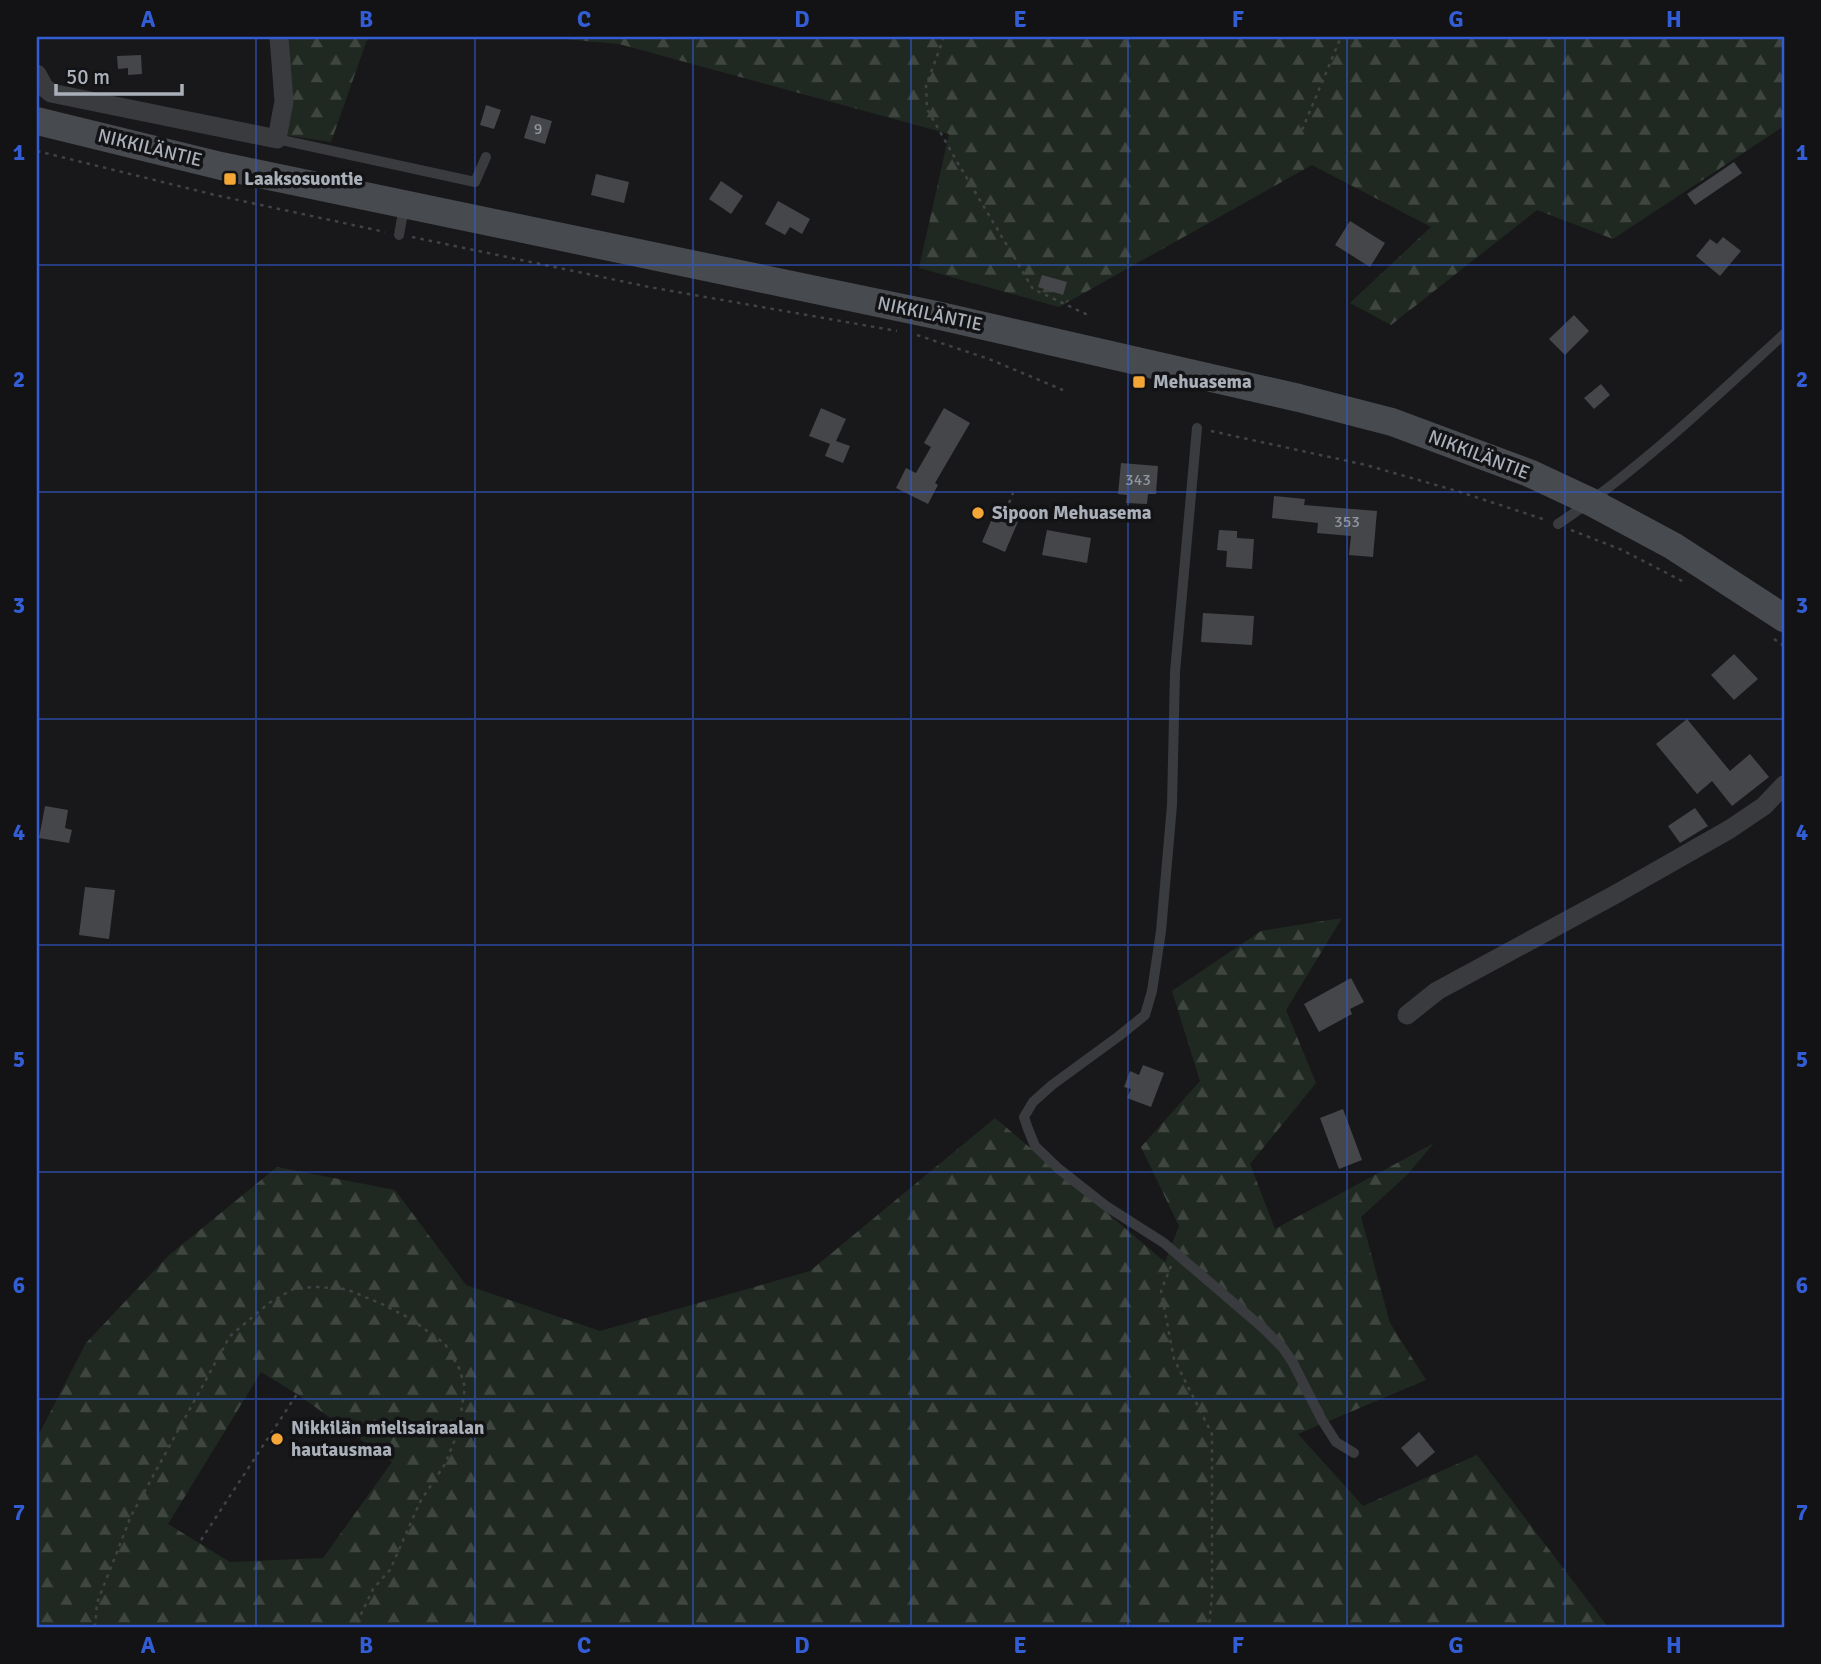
<svg xmlns="http://www.w3.org/2000/svg" width="1821" height="1664" viewBox="0 0 1821 1664" font-family="Signika,sans-serif">
  <defs>
    <pattern id="forest-firs" width="22" height="20" patternUnits="userSpaceOnUse" patternTransform="scale(1.75)"><rect width="22" height="20" fill="#202921"/><path d="M5 1l3.5 6h-7zM16 11l3.5 6h-7z" fill="#3e463f"/></pattern>
  </defs>
  <rect width="100%" height="100%" fill="#18181a"/>
  <g fill="url(#forest-firs)" fill-rule="evenodd">
    <polygon points="279,37 368,37 331,142 278,134"/>
    <polygon points="541,37 1784,37 1784,126 1613,239 1537,210 1391,325 1350,303 1431,227 1312,165 1059,307 919,268 949,134 619,44"/>
    <path d="M1342 918 1286 1010 1316 1083 1250 1164 1275 1229 1434 1143 1407 1175 1361 1217 1390 1323 1426 1380 1298 1434 1363 1506 1477 1455 1608 1627H37V1438L86 1343 168 1256 277 1167 395 1190 466 1285 600 1331 810 1271 995 1118 1165 1262 1179 1226 1141 1147 1200 1081 1172 991 1261 931ZM261 1372 297 1394 392 1462 323 1558 230 1562 168 1524Z"/>
  </g>
  <g fill="#44464a">
    <polygon points="141,55 142,74 128,75 128,68 118,69 117,56"/>
    <polygon points="486,105 501,110 494,129 480,125"/>
    <polygon points="531,115 552,121 545,144 524,138"/>
    <polygon points="1734,162 1742,173 1695,205 1687,194"/>
    <polygon points="596,174 629,182 624,203 591,195"/>
    <polygon points="721,181 743,196 731,214 709,199"/>
    <polygon points="778,201 810,219 802,234 790,227 785,235 765,224"/>
    <polygon points="1350,221 1385,243 1370,267 1335,245"/>
    <polygon points="1723,237 1741,251 1720,276 1696,256 1710,239 1717,244"/>
    <polygon points="1042,275 1067,282 1063,295 1038,287"/>
    <polygon points="1574,315 1589,331 1565,355 1549,339"/>
    <polygon points="1601,384 1610,395 1594,409 1584,398"/>
    <polygon points="821,408 846,419 836,441 850,446 843,463 825,456 830,444 809,436"/>
    <polygon points="944,408 970,423 935,483 938,485 928,504 896,488 906,468 916,473 931,447 924,443"/>
    <polygon points="1121,463 1158,466 1156,494 1148,494 1147,504 1126,503 1127,495 1118,494"/>
    <polygon points="1274,496 1305,499 1304,505 1377,511 1373,557 1349,555 1351,536 1317,533 1318,523 1272,518"/>
    <polygon points="997,507 1020,517 1005,552 982,542"/>
    <polygon points="1047,530 1091,538 1087,563 1042,555"/>
    <polygon points="1219,530 1237,531 1237,538 1254,539 1252,569 1226,567 1227,551 1217,550"/>
    <polygon points="1203,613 1254,616 1252,645 1201,642"/>
    <polygon points="1734,654 1758,679 1734,700 1711,675"/>
    <polygon points="1687,719 1730,771 1750,754 1769,777 1732,806 1712,781 1697,794 1656,744"/>
    <polygon points="45,806 68,810 65,828 72,830 69,843 39,838"/>
    <polygon points="1695,808 1708,826 1680,843 1668,826"/>
    <polygon points="85,887 115,890 109,939 79,935"/>
    <polygon points="1351,978 1364,1002 1350,1009 1352,1014 1319,1032 1304,1004"/>
    <polygon points="1143,1065 1164,1073 1151,1107 1127,1098 1131,1089 1124,1087 1130,1071 1139,1075"/>
    <polygon points="1343,1109 1362,1160 1339,1169 1320,1118"/>
    <polygon points="1419,1432 1435,1452 1417,1467 1401,1448"/>
  </g>
  <g fill="none" stroke-linecap="round" stroke-linejoin="round">
    <g stroke="#3f4246" stroke-width="2.5" stroke-dasharray="3.5 5" stroke-linecap="butt">
      <polyline points="944,37 926,86 927,109 959,165 1033,289 1090,316"/>
      <polyline points="1302,130 1341,37"/>
      <polyline points="37,151 215,195 385,232"/>
      <polyline points="412,237 649,287 897,331"/>
      <polyline points="917,335 989,359 1063,390"/>
      <polyline points="1211,431 1366,465 1457,491 1546,520"/>
      <polyline points="1009,503 1013,493"/>
      <polyline points="1571,530 1622,550 1686,583"/>
      <polyline points="1774,639 1784,646"/>
      <polyline points="1171,1266 1161,1291 1174,1359 1212,1434 1212,1596 1209,1627"/>
      <polyline points="201,1540 297,1394"/>
      <polyline points="95,1627 97,1603 131,1516 230,1336 269,1303 295,1288 318,1287 346,1289 382,1304 411,1319 445,1344 459,1368 465,1387 458,1432 445,1464 420,1502 390,1570 373,1589 355,1627"/>
    </g>
    <g stroke="#393b3f" stroke-width="10">
      <polyline points="277,139 475,182 486,157"/>
      <polyline points="399,235 404,207"/>
      <polyline points="1197,428 1175,672 1172,805 1161,931 1152,991 1145,1015 1119,1036 1052,1085 1033,1102 1024,1117 1028,1129 1035,1146 1059,1169 1106,1206 1164,1243 1263,1328 1283,1348 1293,1363 1322,1420 1336,1442 1354,1453"/>
      <path d="M1558 524C1640 469 1711 401 1784 334"/>
    </g>
    <g stroke="#393b3f" stroke-width="19">
      <polyline points="37,74 44,87 51,93 277,139 284,101 279,37"/>
      <polyline points="1407,1015 1437,991 1616,894 1730,829 1764,806 1784,785"/>
    </g>
    <polyline stroke="#474a4f" stroke-width="28" points="37,121 221,166 936,315 1299,398 1392,422 1529,473 1591,502 1673,546 1784,618"/>
  </g>
  <path fill="none" stroke="#325dd4" stroke-width="2" stroke-opacity="0.55" d="M256 37V1627M475 37V1627M693 37V1627M911 37V1627M1128 37V1627M1347 37V1627M1565 37V1627M37 265H1784M37 492H1784M37 719H1784M37 945H1784M37 1172H1784M37 1399H1784"/>
  <g fill="#f4a637" stroke="#131315" stroke-width="2.5">
    <rect x="223" y="172" width="14" height="14" rx="3.5"/>
    <rect x="1132" y="375" width="14" height="14" rx="3.5"/>
    <circle cx="978" cy="513" r="7"/>
    <circle cx="277" cy="1439" r="7"/>
  </g>
  <g text-anchor="middle" dominant-baseline="central" stroke-width="7" stroke-linejoin="round" paint-order="stroke">
    <g font-size="16" fill="#90969e">
      <text x="538" y="129">9</text>
      <text x="1138" y="480">343</text>
      <text x="1347" y="522">353</text>
    </g>
    <g font-size="19" fill="#aab0ba" stroke="#131315">
      <text transform="translate(150 148) rotate(14)">NIKKILÄNTIE</text>
      <text transform="translate(930 314) rotate(12)">NIKKILÄNTIE</text>
      <text transform="translate(1479 455) rotate(21)">NIKKILÄNTIE</text>
    </g>
    <g font-size="19" font-weight="bold" fill="#aab0ba" stroke="#131315" text-anchor="start">
      <text x="244" y="179">Laaksosuontie</text>
      <text x="1153" y="382">Mehuasema</text>
      <text x="992" y="513">Sipoon Mehuasema</text>
      <text x="291" y="1428">Nikkilän mielisairaalan<tspan x="291" dy="22">hautausmaa</tspan></text>
    </g>
  </g>
  <rect width="1821" height="1664" fill="none" stroke="#131315" stroke-width="77"/>
  <path d="M56 84v10h126v-10" fill="none" stroke="#aab0ba" stroke-width="3.5"/>
  <text x="66" y="84" font-size="21" fill="#aab0ba" stroke="#131315" stroke-width="5" paint-order="stroke">50 m</text>
  <rect x="38" y="38" width="1745" height="1588" fill="none" stroke="#325dd4" stroke-width="2.5"/>
  <g font-size="23" text-anchor="middle" font-weight="bold" fill="#325dd4">
    <text x="148" y="27">A</text>
    <text x="366" y="27">B</text>
    <text x="584" y="27">C</text>
    <text x="802" y="27">D</text>
    <text x="1020" y="27">E</text>
    <text x="1238" y="27">F</text>
    <text x="1456" y="27">G</text>
    <text x="1674" y="27">H</text>
    <text x="19" y="160">1</text>
    <text x="1802" y="160">1</text>
    <text x="19" y="387">2</text>
    <text x="1802" y="387">2</text>
    <text x="19" y="613">3</text>
    <text x="1802" y="613">3</text>
    <text x="19" y="840">4</text>
    <text x="1802" y="840">4</text>
    <text x="19" y="1067">5</text>
    <text x="1802" y="1067">5</text>
    <text x="19" y="1293">6</text>
    <text x="1802" y="1293">6</text>
    <text x="19" y="1520">7</text>
    <text x="1802" y="1520">7</text>
    <text x="148" y="1653">A</text>
    <text x="366" y="1653">B</text>
    <text x="584" y="1653">C</text>
    <text x="802" y="1653">D</text>
    <text x="1020" y="1653">E</text>
    <text x="1238" y="1653">F</text>
    <text x="1456" y="1653">G</text>
    <text x="1674" y="1653">H</text>
  </g>
</svg>
